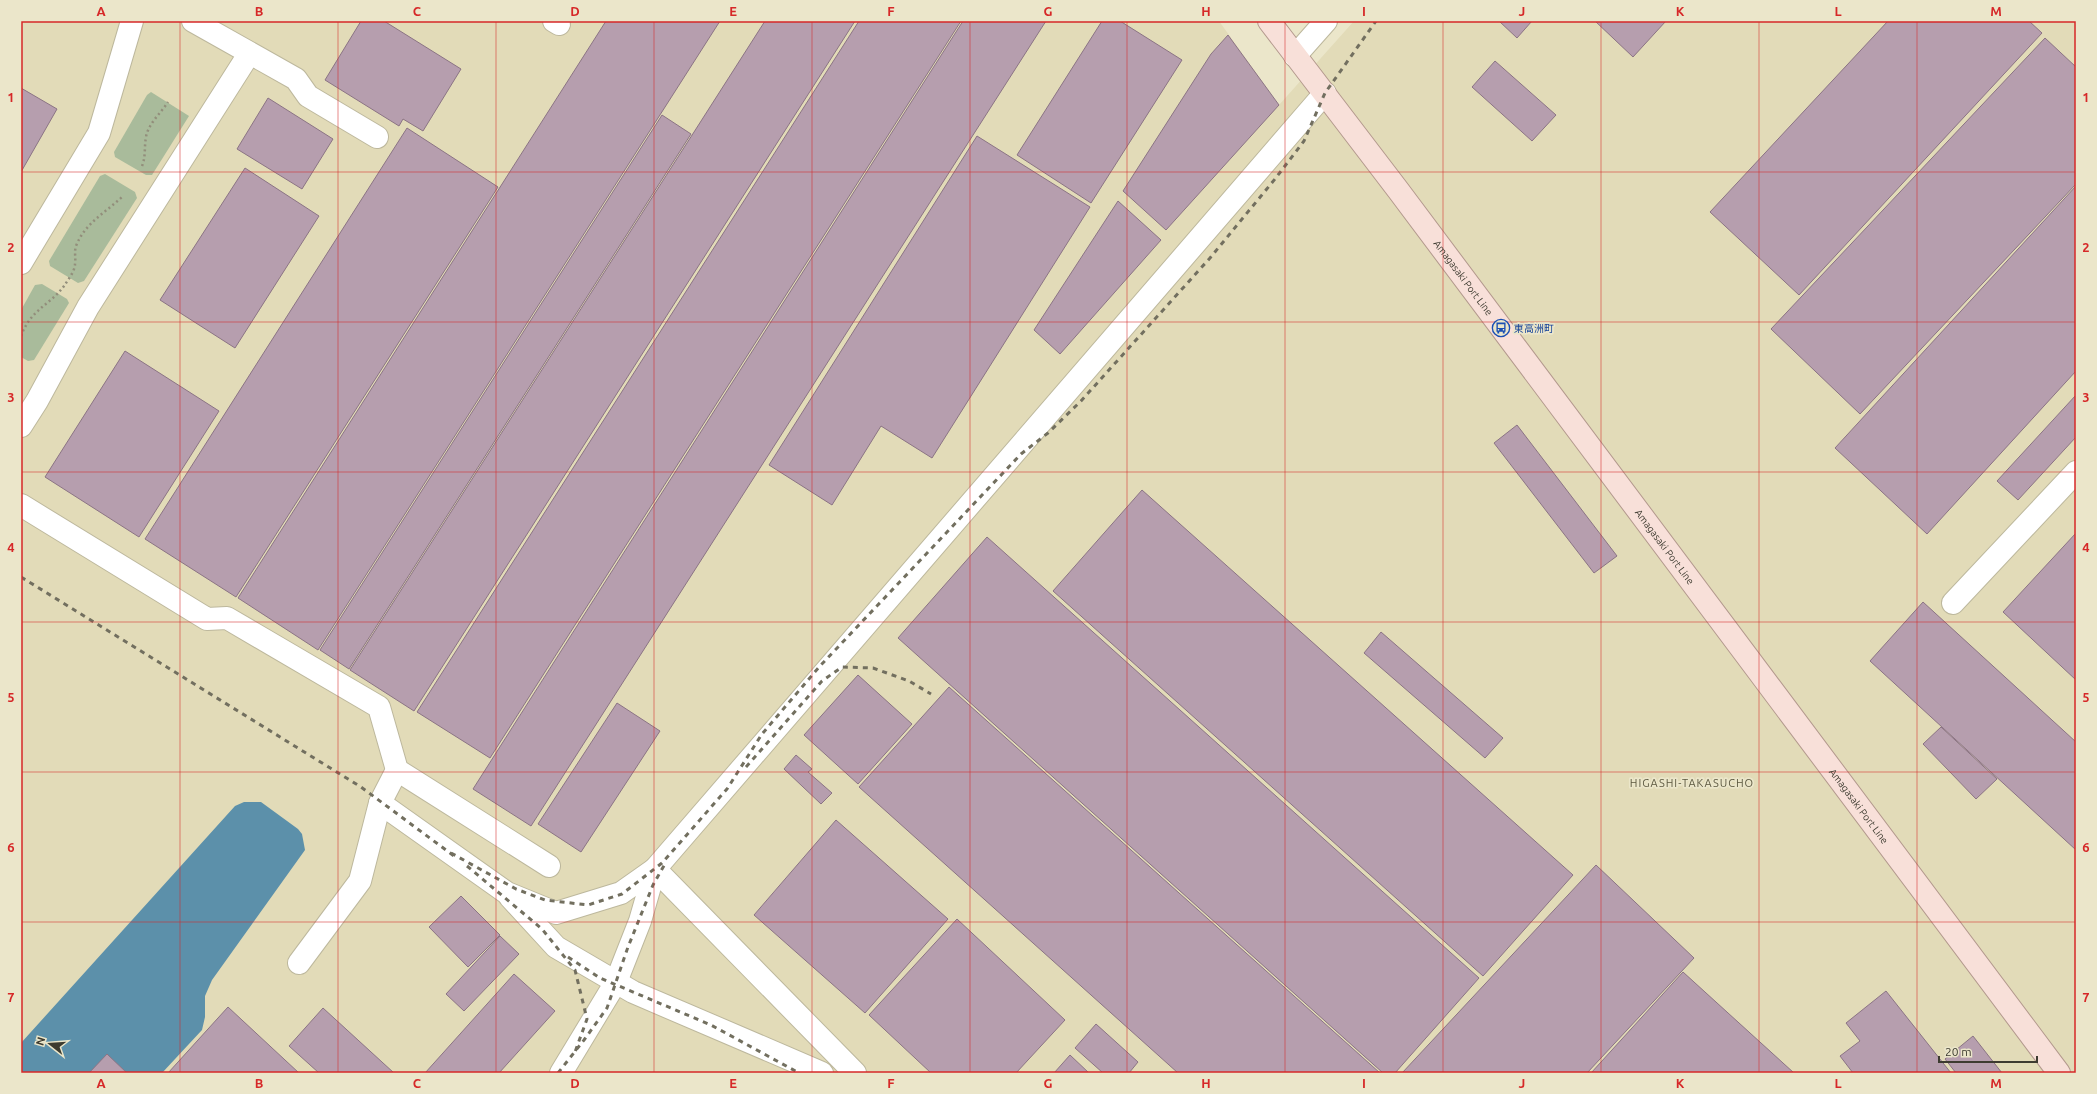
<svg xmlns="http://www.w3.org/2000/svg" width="2097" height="1094" viewBox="0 0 2097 1094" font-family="Ubuntu,'Noto Sans JP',sans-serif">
  <rect width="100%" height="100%" fill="#ebe6ca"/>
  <polygon fill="#e2dbb8" points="21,21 1219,21 1279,105 1354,21 2076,21 2076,1073 21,1073"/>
  <g fill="#a9bb9b">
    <polygon points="151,92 189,116 152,175 146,175 115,157 114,152 147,95"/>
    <polygon points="105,174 135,192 137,198 84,281 78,283 50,266 49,261 100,176"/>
    <polygon points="42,284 67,299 69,303 34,360 28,361 21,357 21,310 35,285"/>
  </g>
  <polygon fill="#5c90aa" points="244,802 261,802 298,829 302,834 305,850 212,980 205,996 205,1017 202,1030 162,1073 21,1073 21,1043 235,806"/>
  <g fill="#b69eae" stroke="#8b7484">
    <polygon points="361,21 384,21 461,69 423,131 403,119 399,126 325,80"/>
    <polygon points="606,21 720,21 318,650 238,598"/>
    <polygon points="765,21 855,21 414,711 350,670"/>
    <polygon points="859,21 961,21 490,758 417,712"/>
    <polygon points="963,21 1046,21 531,826 473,789"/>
    <polygon points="1102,21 1120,21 1182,60 1091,203 1017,155"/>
    <polygon points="1499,21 1532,21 1517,38"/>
    <polygon points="1595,21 1666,21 1633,57"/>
    <polygon points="1888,21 2029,21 2042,33 1799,295 1710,212"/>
    <polygon points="1228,35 1279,105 1166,230 1123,191 1211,54"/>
    <polygon points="2045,38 2076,67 2076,184 1860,414 1771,329"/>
    <polygon points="1495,61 1556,115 1532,141 1472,87"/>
    <polygon points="21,88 57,109 21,172"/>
    <polygon points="268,98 333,139 302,189 237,149"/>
    <polygon points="662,115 691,134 349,669 320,650"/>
    <polygon points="407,128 498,187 236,597 145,539"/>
    <polygon points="977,136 1090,207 932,458 881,426 832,505 769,465"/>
    <polygon points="245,168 319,216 235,348 160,300"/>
    <polygon points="2076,186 2076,371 1927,534 1835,448"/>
    <polygon points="1118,201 1161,240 1060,354 1034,330"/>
    <polygon points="125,351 219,411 139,537 45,477"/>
    <polygon points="2076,395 2076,437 2018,500 1997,481"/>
    <polygon points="1517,425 1617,556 1594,573 1494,443"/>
    <polygon points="1142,490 1573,875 1483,976 1053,591"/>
    <polygon points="2076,533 2076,680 2003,612"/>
    <polygon points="987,537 1479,978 1395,1073 1383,1073 898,638"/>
    <polygon points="1923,602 2076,742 2076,850 1870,661"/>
    <polygon points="1381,632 1503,738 1485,758 1364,653"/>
    <polygon points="858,675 912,724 858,784 804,735"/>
    <polygon points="949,687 1380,1073 1178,1073 859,787"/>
    <polygon points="617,703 660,731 581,852 538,824"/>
    <polygon points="1941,727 1997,779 1976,799 1923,744"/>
    <polygon points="796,755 812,769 808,772 832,793 821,804 784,769"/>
    <polygon points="836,820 948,919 865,1013 754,915"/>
    <polygon points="1596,865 1694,958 1587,1073 1402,1073"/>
    <polygon points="461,896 500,935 468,967 429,927"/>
    <polygon points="957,919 1065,1020 1016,1073 931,1073 869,1015"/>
    <polygon points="500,936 519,954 464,1011 446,994"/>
    <polygon points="1683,972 1794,1073 1591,1073"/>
    <polygon points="514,974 555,1011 499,1073 425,1073"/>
    <polygon points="1886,991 1951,1073 1853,1073 1840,1056 1860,1041 1846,1023"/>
    <polygon points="228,1007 299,1073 168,1073"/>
    <polygon points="323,1008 394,1073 319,1073 289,1046"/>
    <polygon points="1096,1024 1138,1062 1129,1073 1103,1073 1075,1048"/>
    <polygon points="1973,1036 2002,1073 1956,1073 1945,1059"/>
    <polygon points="107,1054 127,1073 89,1073"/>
    <polygon points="1070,1055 1089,1073 1054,1073"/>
  </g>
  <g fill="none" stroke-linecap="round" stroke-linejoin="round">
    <defs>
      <g id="minor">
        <polyline points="193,21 296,79 308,96 377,137"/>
        <polyline points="554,21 559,24"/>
        <polyline points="1295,56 1326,21"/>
        <polyline points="21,263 99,133 132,21"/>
        <polyline points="21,426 37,401 88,307 249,54"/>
        <polyline points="21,505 207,619 227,618 379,707 397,770 549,866"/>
        <polyline points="1953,603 2076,472"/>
        <polyline points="380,803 507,893 556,913 621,893 655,869 1325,93"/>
        <polyline points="510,897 556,947 633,992 822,1073"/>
        <polyline points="299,963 360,881 380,803 397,770"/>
        <polyline points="561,1073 616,982 640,921 655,869 855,1073"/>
      </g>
      <g id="major">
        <path id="s1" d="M1269 21 1398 190 2059 1073"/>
      </g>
    </defs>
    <use href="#minor" stroke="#bdb89d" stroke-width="24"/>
    <use href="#major" stroke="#b3998d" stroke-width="24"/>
    <g stroke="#928e7b" stroke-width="2.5" stroke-dasharray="2 3" stroke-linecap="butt">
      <path d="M142 166C146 156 144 148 146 137 148 124 161 113 168 102"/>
      <path d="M21 336C31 309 49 306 64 286 68 280 75 271 75 264 76 258 74 252 76 246 85 223 105 213 122 197"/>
    </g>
    <use href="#minor" stroke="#fff" stroke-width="22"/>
    <use href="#major" stroke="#f8e0d9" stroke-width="22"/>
    <g stroke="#726f5f" stroke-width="3" stroke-dasharray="5 5" stroke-linecap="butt">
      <polyline points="21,577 361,787 454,856"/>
      <polyline points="746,767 822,681 842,667 873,668 909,681 931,694"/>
      <polyline points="451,853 516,889 545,900 588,905 622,894 662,863 727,789 762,734 820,666 1021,454 1048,433 1081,401 1210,258 1275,179 1304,141 1325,93 1376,21"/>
      <polyline points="467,866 542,929 575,970 587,1019 575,1052"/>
      <polyline points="568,957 600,978 711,1025 799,1073"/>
      <polyline points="558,1073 584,1040 607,1008 628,947 653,885 666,862"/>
    </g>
  </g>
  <path fill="none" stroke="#d62828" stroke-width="1" stroke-opacity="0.55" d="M180 21V1073M338 21V1073M496 21V1073M654 21V1073M812 21V1073M970 21V1073M1127 21V1073M1285 21V1073M1443 21V1073M1601 21V1073M1759 21V1073M1917 21V1073M21 172H2076M21 322H2076M21 472H2076M21 622H2076M21 772H2076M21 922H2076"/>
  <defs>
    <symbol id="bus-ring" viewBox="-11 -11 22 22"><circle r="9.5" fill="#ebe6ca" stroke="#1a4fb4" stroke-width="1.5"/><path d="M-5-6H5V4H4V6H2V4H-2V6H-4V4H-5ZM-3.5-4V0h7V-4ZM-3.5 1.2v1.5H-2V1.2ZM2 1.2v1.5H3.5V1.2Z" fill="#1a4fb4"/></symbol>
  </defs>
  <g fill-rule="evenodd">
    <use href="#bus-ring" x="1491" y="318" width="20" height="20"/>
  </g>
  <g text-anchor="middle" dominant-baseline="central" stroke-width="3.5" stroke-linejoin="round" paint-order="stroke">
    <g font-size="10" fill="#3d3b30" stroke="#ebe6ca">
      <text stroke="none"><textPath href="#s1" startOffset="322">Amagasaki Port Line</textPath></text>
      <text stroke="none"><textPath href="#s1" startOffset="658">Amagasaki Port Line</textPath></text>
      <text stroke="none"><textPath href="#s1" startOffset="982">Amagasaki Port Line</textPath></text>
    </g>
    <g font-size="10" fill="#164399" stroke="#ebe6ca" text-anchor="start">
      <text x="1514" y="328">東高洲町</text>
    </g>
    <g font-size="11" letter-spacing="1" fill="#5b573f" stroke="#ebe6ca">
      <text x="1692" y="783">HIGASHI-TAKASUCHO</text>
    </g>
  </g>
  <rect width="2097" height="1094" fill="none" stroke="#ebe6ca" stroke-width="44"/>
  <g transform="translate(50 1044) rotate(287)" stroke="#ebe6ca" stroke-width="3" paint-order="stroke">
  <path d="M0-3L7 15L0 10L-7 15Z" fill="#3d3b30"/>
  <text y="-6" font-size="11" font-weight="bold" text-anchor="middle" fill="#3d3b30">N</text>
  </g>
  <path d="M1939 1056v6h98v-6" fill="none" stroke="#3d3b30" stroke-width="2"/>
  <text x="1945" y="1056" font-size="12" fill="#3d3b30" stroke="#ebe6ca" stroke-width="3" paint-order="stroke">20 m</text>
  <rect x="22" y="22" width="2053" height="1050" fill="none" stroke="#d62828" stroke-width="1.5"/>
  <g font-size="13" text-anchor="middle" font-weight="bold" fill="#d62828">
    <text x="101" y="16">A</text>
    <text x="259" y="16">B</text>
    <text x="417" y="16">C</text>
    <text x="575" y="16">D</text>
    <text x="733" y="16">E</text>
    <text x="891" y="16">F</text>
    <text x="1048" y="16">G</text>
    <text x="1206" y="16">H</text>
    <text x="1364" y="16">I</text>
    <text x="1522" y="16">J</text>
    <text x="1680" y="16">K</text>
    <text x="1838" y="16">L</text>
    <text x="1996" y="16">M</text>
    <text x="11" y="102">1</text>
    <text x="2086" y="102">1</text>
    <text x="11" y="252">2</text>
    <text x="2086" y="252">2</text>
    <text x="11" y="402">3</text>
    <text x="2086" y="402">3</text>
    <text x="11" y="552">4</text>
    <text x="2086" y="552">4</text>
    <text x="11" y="702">5</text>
    <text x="2086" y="702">5</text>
    <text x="11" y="852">6</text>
    <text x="2086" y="852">6</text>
    <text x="11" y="1002">7</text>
    <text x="2086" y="1002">7</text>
    <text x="101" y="1088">A</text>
    <text x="259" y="1088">B</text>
    <text x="417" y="1088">C</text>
    <text x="575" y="1088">D</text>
    <text x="733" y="1088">E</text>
    <text x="891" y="1088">F</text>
    <text x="1048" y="1088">G</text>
    <text x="1206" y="1088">H</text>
    <text x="1364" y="1088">I</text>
    <text x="1522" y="1088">J</text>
    <text x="1680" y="1088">K</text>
    <text x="1838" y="1088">L</text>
    <text x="1996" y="1088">M</text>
  </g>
</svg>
